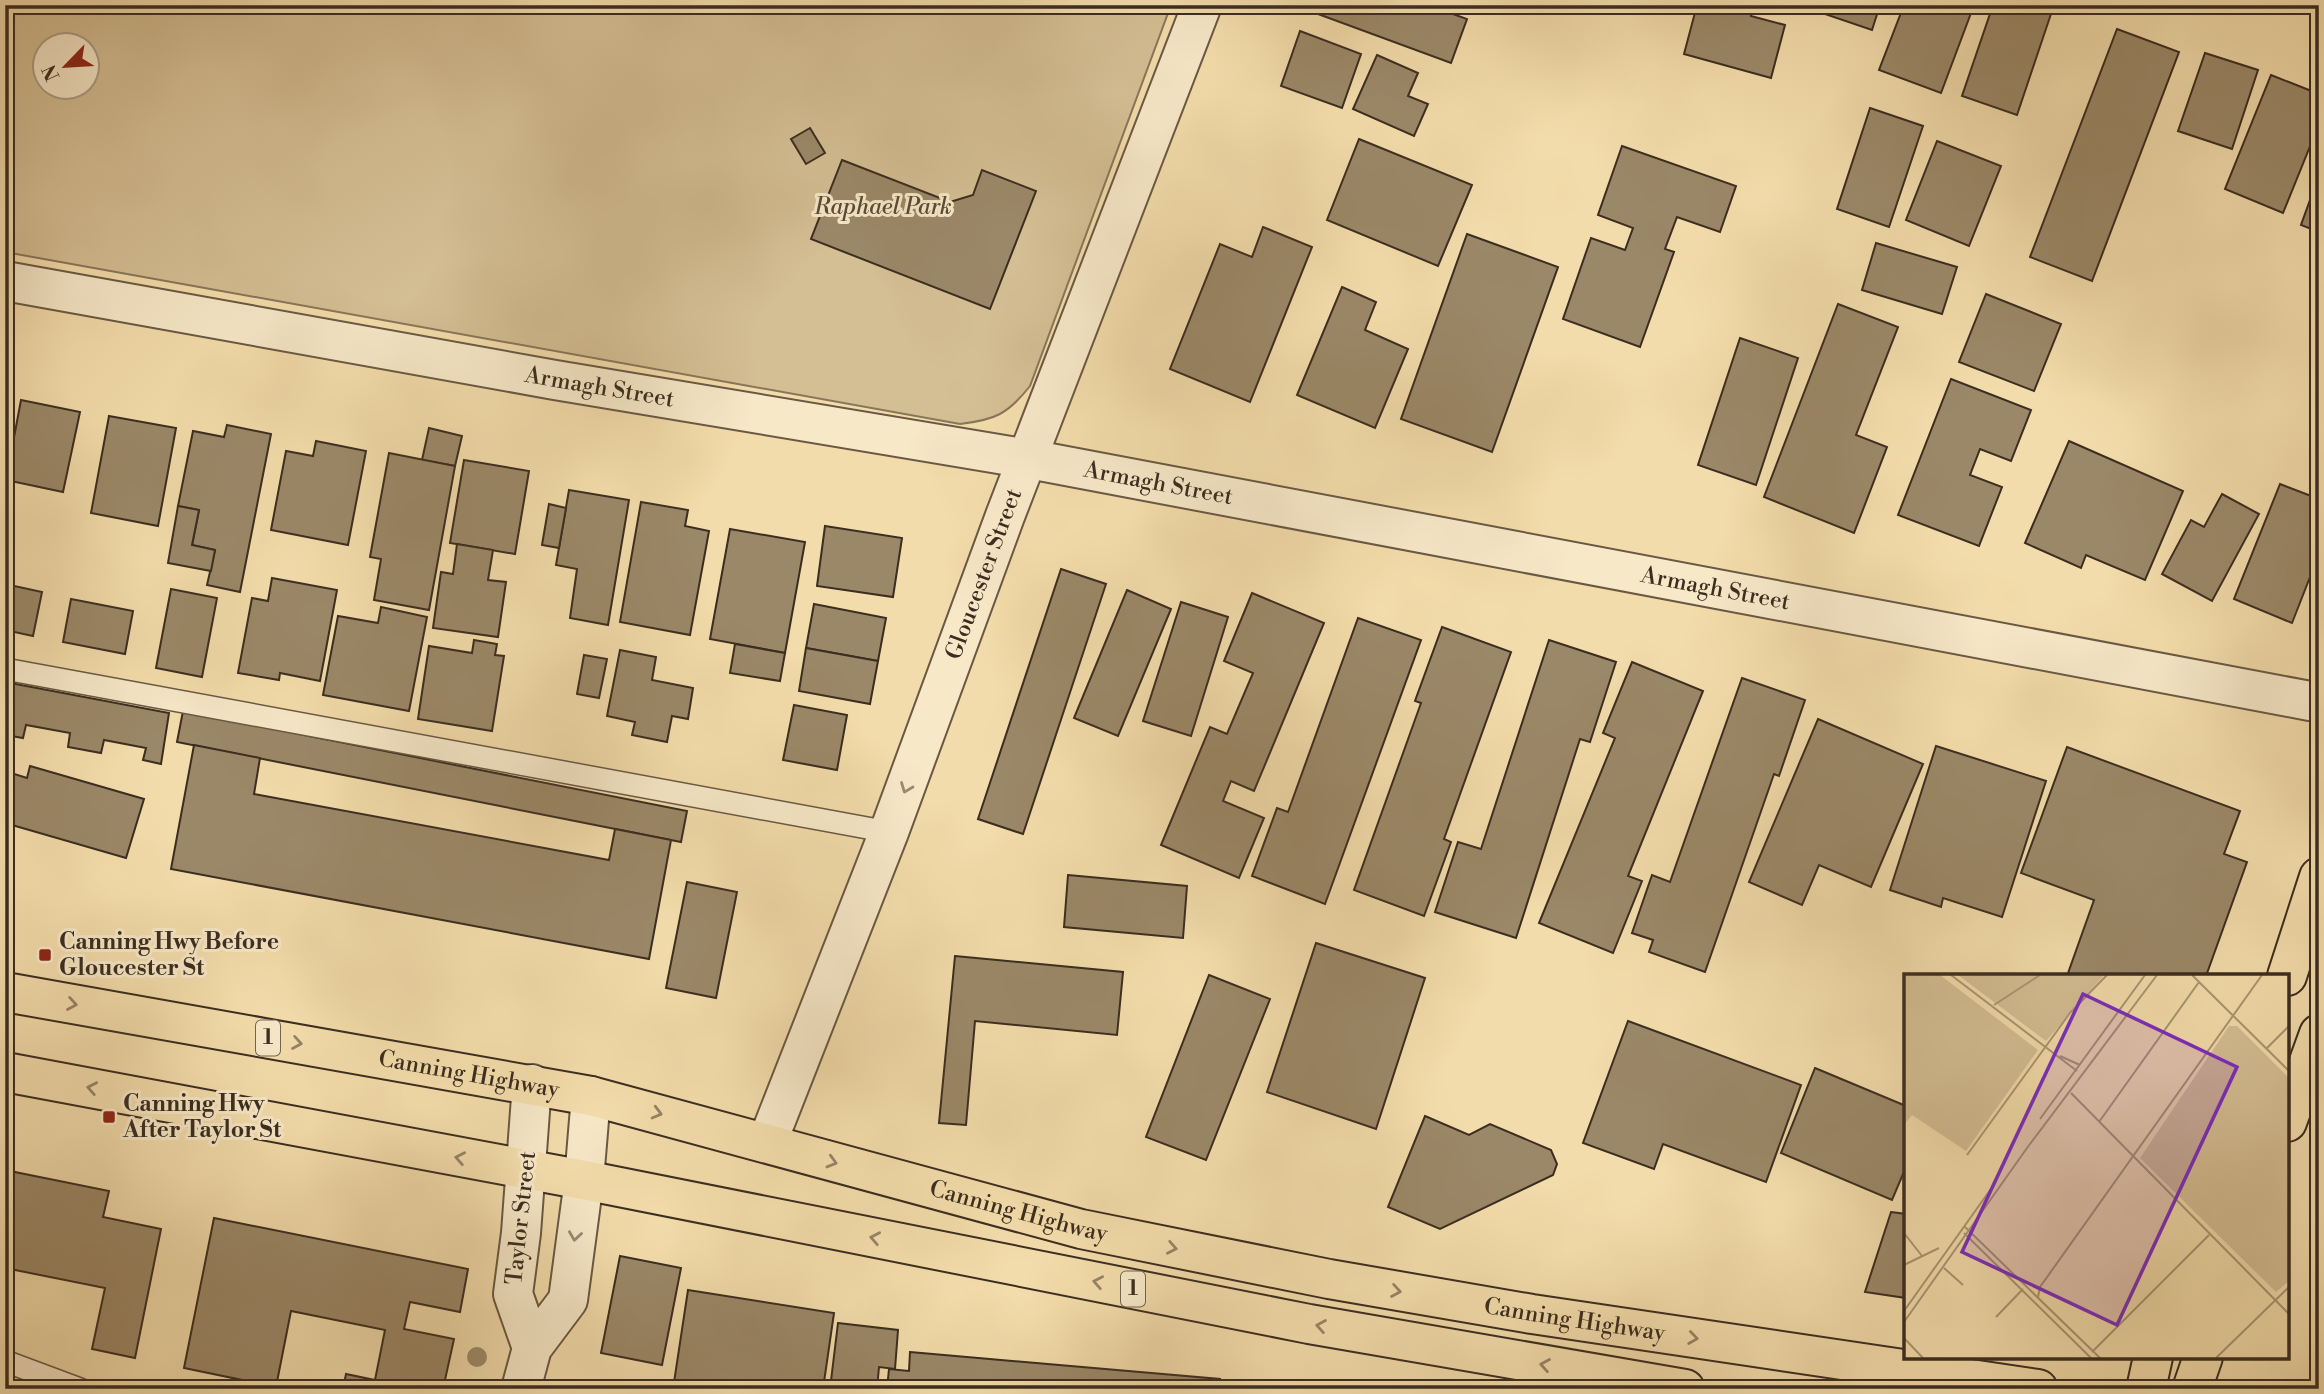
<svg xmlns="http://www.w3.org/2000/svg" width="2324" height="1394" viewBox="0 0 2324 1394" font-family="'Libre Bodoni',serif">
  <rect width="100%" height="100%" fill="#f3dcab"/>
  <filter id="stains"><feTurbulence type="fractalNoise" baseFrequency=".00286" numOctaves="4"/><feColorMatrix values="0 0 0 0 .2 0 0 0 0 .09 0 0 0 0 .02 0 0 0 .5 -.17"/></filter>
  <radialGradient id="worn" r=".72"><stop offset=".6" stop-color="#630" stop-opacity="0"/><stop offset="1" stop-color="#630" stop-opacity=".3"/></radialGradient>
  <path fill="#d4be93" stroke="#88765a" stroke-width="2" fill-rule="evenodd" d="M5 5H1171L1030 386C1008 414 995 420 960 424L5 252ZM46 46H88V88H46Z"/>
  <g fill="#9b8868" stroke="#3b2d20" stroke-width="2">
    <polygon points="1299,5 1428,5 1467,19 1451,63 1299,7"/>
    <polygon points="1697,5 1754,5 1751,16 1785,25 1771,78 1684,54"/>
    <polygon points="1815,5 1880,5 1872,30 1813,10"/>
    <polygon points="1904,5 1974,5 1941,93 1879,70"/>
    <polygon points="1993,5 2034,5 2052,11 2017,115 1962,96"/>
    <polygon points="2117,29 2179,52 2092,281 2030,257"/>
    <polygon points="1300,31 1361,54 1342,108 1281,86"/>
    <polygon points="2205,53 2258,70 2232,149 2178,131"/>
    <polygon points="1377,55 1418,73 1408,96 1428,104 1414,136 1353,109"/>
    <polygon points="2271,75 2319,94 2319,124 2283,213 2225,189"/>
    <polygon points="1870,108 1923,126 1889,227 1837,209"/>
    <polygon points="810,128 825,153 806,164 791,139"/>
    <polygon points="1359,139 1472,185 1438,266 1327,220"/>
    <polygon points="1937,141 2001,166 1969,246 1906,220"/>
    <polygon points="1622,146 1736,186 1720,232 1677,217 1665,249 1674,252 1640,347 1563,319 1591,238 1625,250 1633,228 1598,215"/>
    <polygon points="842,160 950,202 973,195 982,170 1036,191 990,309 811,239"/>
    <polygon points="2319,175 2319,232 2301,225"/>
    <polygon points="1263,227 1312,247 1250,402 1170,369 1220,244 1252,257"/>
    <polygon points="1467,234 1558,267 1492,452 1401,419"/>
    <polygon points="1876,243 1957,267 1942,314 1862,290"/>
    <polygon points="1342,287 1376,302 1365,330 1408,349 1375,428 1297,395"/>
    <polygon points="1986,294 2061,324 2034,391 1959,362"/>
    <polygon points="1838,304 1898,327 1856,435 1887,447 1854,533 1764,497"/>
    <polygon points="1740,338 1798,358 1756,485 1698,465"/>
    <polygon points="1951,379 2031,410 2011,461 1980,449 1970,475 2002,487 1979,546 1898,515"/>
    <polygon points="21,400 80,412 63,492 6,480"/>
    <polygon points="109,416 176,428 158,526 91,513"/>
    <polygon points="227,425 271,434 240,592 207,585 215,550 192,545 199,510 178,506 193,431 224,437"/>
    <polygon points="429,428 462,436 455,466 422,460"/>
    <polygon points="316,441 366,451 348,545 271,530 286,451 313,456"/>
    <polygon points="2069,441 2183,491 2145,580 2086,555 2081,568 2025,543"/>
    <polygon points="389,453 455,466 429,610 374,600 381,559 370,557"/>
    <polygon points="464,460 529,471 515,554 450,543"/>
    <polygon points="2280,484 2319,499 2319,554 2292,623 2234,599"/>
    <polygon points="569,490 629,500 608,625 570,618 577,569 556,565"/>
    <polygon points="2222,494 2259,514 2212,601 2162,574 2191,520 2204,527"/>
    <polygon points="641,502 688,510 685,526 709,531 690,635 620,622"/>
    <polygon points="549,504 566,508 559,548 542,545"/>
    <polygon points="178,506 199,510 192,545 215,550 211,571 168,563"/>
    <polygon points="825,526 902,538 893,597 817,586"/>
    <polygon points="730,529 805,542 785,653 710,639"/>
    <polygon points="457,544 493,550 488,580 506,582 498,637 433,628 441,572 453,574"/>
    <polygon points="1061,569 1106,584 1023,834 978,819"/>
    <polygon points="272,578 337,590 320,681 280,673 279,680 238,673 252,598 268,601"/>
    <polygon points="5,584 42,592 33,636 5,630"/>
    <polygon points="171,589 217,598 202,677 156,668"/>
    <polygon points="1127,590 1171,609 1118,736 1074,718"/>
    <polygon points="1252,593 1324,623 1254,791 1231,781 1223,801 1264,818 1239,878 1161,845 1210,727 1227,734 1253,673 1224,661"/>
    <polygon points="71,599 133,611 125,654 63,642"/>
    <polygon points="1181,602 1228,617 1191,736 1143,721"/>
    <polygon points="814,604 886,618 878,661 806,648"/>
    <polygon points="381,607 427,617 409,711 323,695 338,616 378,623"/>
    <polygon points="1358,618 1421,640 1325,904 1252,876 1277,808 1288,812"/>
    <polygon points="1442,627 1511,652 1444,839 1451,842 1424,916 1354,890 1421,703 1415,701"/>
    <polygon points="474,640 497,644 495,655 504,656 492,731 418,719 429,646 472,653"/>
    <polygon points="1549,640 1616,662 1590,742 1580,739 1516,938 1435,912 1458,842 1481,849"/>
    <polygon points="735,644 785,653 780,681 730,673"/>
    <polygon points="806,648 878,661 870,704 799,691"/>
    <polygon points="620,650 656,657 652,680 693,688 688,719 672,716 667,742 632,735 635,722 607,716"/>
    <polygon points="584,655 607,659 599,698 577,694"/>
    <polygon points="1632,662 1703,691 1628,876 1642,881 1613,953 1539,923 1615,738 1603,733"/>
    <polygon points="1742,678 1805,700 1779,776 1774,774 1705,972 1649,952 1653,940 1632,933 1652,875 1670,882"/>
    <polygon points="5,682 169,713 161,764 143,760 146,748 104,740 101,753 68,747 70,733 26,725 23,738 5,735"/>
    <polygon points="794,705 847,715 837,770 783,760"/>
    <polygon points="183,711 687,811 681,842 177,742"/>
    <polygon points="1818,719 1923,764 1871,887 1819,865 1802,905 1749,882"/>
    <polygon points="194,745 260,758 254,794 609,860 615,829 671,840 649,959 171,869"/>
    <polygon points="1936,746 2046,781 2002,917 1943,898 1941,907 1890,890"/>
    <polygon points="2067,747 2240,811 2224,854 2247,862 2206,976 2067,976 2094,900 2021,873"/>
    <polygon points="30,766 144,799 126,858 12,825 9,837 5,836 5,771 27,778"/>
    <polygon points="1068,875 1187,886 1183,938 1064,927"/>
    <polygon points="687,882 737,892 716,998 666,988"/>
    <polygon points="1316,943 1425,978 1376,1129 1267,1092"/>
    <polygon points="955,956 1123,972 1117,1035 975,1021 966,1125 939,1123"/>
    <polygon points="1209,975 1270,999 1206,1160 1146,1137"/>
    <polygon points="1628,1021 1801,1085 1766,1182 1663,1144 1654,1169 1583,1143"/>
    <polygon points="1815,1068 1906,1106 1906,1167 1892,1200 1781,1153"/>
    <polygon points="1425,1116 1469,1135 1490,1124 1551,1150 1557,1164 1553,1175 1440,1229 1388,1207"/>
    <polygon points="5,1170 109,1191 103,1217 161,1229 135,1358 92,1349 105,1288 5,1268"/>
    <polygon points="1891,1212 1906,1214 1906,1298 1865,1292"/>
    <polygon points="214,1218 468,1269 460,1312 410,1302 404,1329 454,1339 443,1389 343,1389 346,1374 375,1380 385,1330 291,1311 276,1387 184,1368"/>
    <polygon points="620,1256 681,1268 662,1365 601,1353"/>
    <polygon points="688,1290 834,1313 823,1389 673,1389"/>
    <polygon points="838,1323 898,1330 895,1369 879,1367 877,1389 830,1389"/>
    <polygon points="910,1352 1220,1379 1220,1389 887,1389 889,1369 909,1371"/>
  </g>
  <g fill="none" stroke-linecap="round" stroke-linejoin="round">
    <defs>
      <g id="service">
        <polyline points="5,669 889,832"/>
        <polyline points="5,1361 80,1389"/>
      </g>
      <g id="minor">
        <path id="s1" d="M5 281 555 380 1029 459 2310 701 2319 699"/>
        <polyline points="532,1084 521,1233 513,1294 532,1348"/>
        <path id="s2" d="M767 1143 889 832 1005 516 1202 5"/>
        <polyline points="521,1389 532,1348 568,1300 584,1180 591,1096"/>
      </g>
      <g id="primary">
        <polyline points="2287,976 2319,877"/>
        <polyline points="2287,1122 2319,1034"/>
        <polyline points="2146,1389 2153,1357"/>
        <polyline points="2192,1389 2203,1357"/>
      </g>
      <g id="trunk">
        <path id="s3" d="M5 992 591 1096 1081 1229 1329 1279 1532 1314 2038 1389"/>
        <polyline points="5,1072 584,1180 1309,1324 1685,1389"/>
      </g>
    </defs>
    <use href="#service" stroke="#695943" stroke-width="24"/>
    <use href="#minor" stroke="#695943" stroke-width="42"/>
    <use href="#primary" stroke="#3b2d20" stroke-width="42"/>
    <use href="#trunk" stroke="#3b2d20" stroke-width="42"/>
    <use href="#service" stroke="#f7e8c8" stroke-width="21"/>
    <use href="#minor" stroke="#f7e8c8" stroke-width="38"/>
    <use href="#primary" stroke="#f3dcab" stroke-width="38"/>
    <use href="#trunk" stroke="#f3dcab" stroke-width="38"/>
  </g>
  <circle fill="#9f8c6b" cx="477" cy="1357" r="10"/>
  <defs><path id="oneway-chevron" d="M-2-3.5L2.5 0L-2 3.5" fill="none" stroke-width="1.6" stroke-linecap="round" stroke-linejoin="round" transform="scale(1.75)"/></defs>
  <g stroke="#998a74">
    <use href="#oneway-chevron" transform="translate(906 788) rotate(111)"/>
    <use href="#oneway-chevron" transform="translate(575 1236) rotate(98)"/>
  </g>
  <g stroke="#978466">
    <use href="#oneway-chevron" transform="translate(72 1004) rotate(10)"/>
    <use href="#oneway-chevron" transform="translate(297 1043) rotate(10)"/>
    <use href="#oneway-chevron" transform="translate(92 1088) rotate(-169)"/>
    <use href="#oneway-chevron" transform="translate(657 1113) rotate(15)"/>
    <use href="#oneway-chevron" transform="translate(460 1158) rotate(-169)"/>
    <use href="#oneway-chevron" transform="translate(832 1162) rotate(16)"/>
    <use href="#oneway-chevron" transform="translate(875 1238) rotate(-169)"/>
    <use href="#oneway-chevron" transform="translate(1172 1248) rotate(11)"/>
    <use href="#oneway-chevron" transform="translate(1098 1282) rotate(-169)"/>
    <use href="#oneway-chevron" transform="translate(1396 1291) rotate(10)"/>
    <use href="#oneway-chevron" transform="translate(1321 1326) rotate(-170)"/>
    <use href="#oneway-chevron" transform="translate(1693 1338) rotate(8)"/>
    <use href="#oneway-chevron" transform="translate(1545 1365) rotate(-170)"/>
  </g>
  <g fill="#8f2418" stroke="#f7e8c8" stroke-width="2.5">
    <rect x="38" y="948" width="14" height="14" rx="3.5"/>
    <rect x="102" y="1110" width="14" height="14" rx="3.5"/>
  </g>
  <g text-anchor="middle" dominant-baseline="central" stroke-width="6" stroke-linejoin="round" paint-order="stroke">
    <g fill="#f7e8c8" stroke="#736552" stroke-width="2">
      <rect x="256" y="1020.5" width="24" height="35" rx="5"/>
      <rect x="1121" y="1271.5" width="24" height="35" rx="5"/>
    </g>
    <g font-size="21" font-weight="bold" fill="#3b2d20">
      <text x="268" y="1038">1</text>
      <text x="1133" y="1289">1</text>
    </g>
    <g font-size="23" font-style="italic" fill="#5a4a37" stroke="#f7e8c8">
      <text x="883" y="207">Raphael Park</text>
    </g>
    <g font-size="23" fill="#3b2d20" stroke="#f7e8c8">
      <text stroke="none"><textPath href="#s1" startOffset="604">Armagh Street</textPath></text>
      <text stroke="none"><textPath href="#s1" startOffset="1171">Armagh Street</textPath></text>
      <text stroke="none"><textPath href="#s2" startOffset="609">Gloucester Street</textPath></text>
      <text stroke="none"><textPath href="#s1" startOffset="1738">Armagh Street</textPath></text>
      <text stroke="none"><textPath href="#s3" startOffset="471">Canning Highway</textPath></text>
      <text stroke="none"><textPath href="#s3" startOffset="1038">Canning Highway</textPath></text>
      <text transform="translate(521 1218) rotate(-84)">Taylor Street</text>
      <text stroke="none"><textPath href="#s3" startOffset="1605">Canning Highway</textPath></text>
    </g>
    <g font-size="23" font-weight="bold" fill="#3b2d20" stroke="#f7e8c8" text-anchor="start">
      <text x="59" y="942">Canning Hwy Before<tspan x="59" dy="26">Gloucester St</tspan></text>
      <text x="123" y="1104">Canning Hwy<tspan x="123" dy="26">After Taylor St</tspan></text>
    </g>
  </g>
  <g transform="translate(1904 974)">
    <rect width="385" height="385" fill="#f3dcab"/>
    <path d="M0 1H36L134 76 62 177 8 141 0 151ZM54 1H200L142 67ZM325 52H333L385 104V307L372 318 236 184Z" fill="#d4be93"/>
    <path fill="none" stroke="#a99673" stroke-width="2" d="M47 1 173 97M288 1 385 97M90 31 136 1M362 75 385 52M156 82 176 91M167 119 385 340M136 145 241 1M195 148 295 8M63 181 166 39 203 1M61 253 196 384M0 259 18 282M60 259 187 384M0 291 35 274M40 294 59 311M134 323 136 313 358 1M0 337 89 212M92 343 119 315M0 348 123 174 253 1M0 364 19 384M188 378 305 261M312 384 385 313"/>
    <path fill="#7b2cbf" fill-opacity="0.15" stroke="#7b2cbf" stroke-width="3.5" d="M179 20 333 93 213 351 58 278Z"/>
    <rect width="385" height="385" fill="none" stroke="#3b2d20" stroke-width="3.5"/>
  </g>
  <rect width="2324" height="1394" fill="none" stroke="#f3dcab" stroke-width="28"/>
  <rect x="7" y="7" width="2310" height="1380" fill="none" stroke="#3b2d20" stroke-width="3.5"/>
  <rect x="14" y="14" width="2296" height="1366" fill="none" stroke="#3b2d20" stroke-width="2"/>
  <g transform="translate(66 66) rotate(245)"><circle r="33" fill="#f7e8c8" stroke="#ac9d85" stroke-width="2"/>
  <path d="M0-5L12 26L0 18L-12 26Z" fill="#8f2418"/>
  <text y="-10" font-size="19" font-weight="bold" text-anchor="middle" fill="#3b2d20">N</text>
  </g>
  <rect width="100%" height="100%" filter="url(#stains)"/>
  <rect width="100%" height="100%" fill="url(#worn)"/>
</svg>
